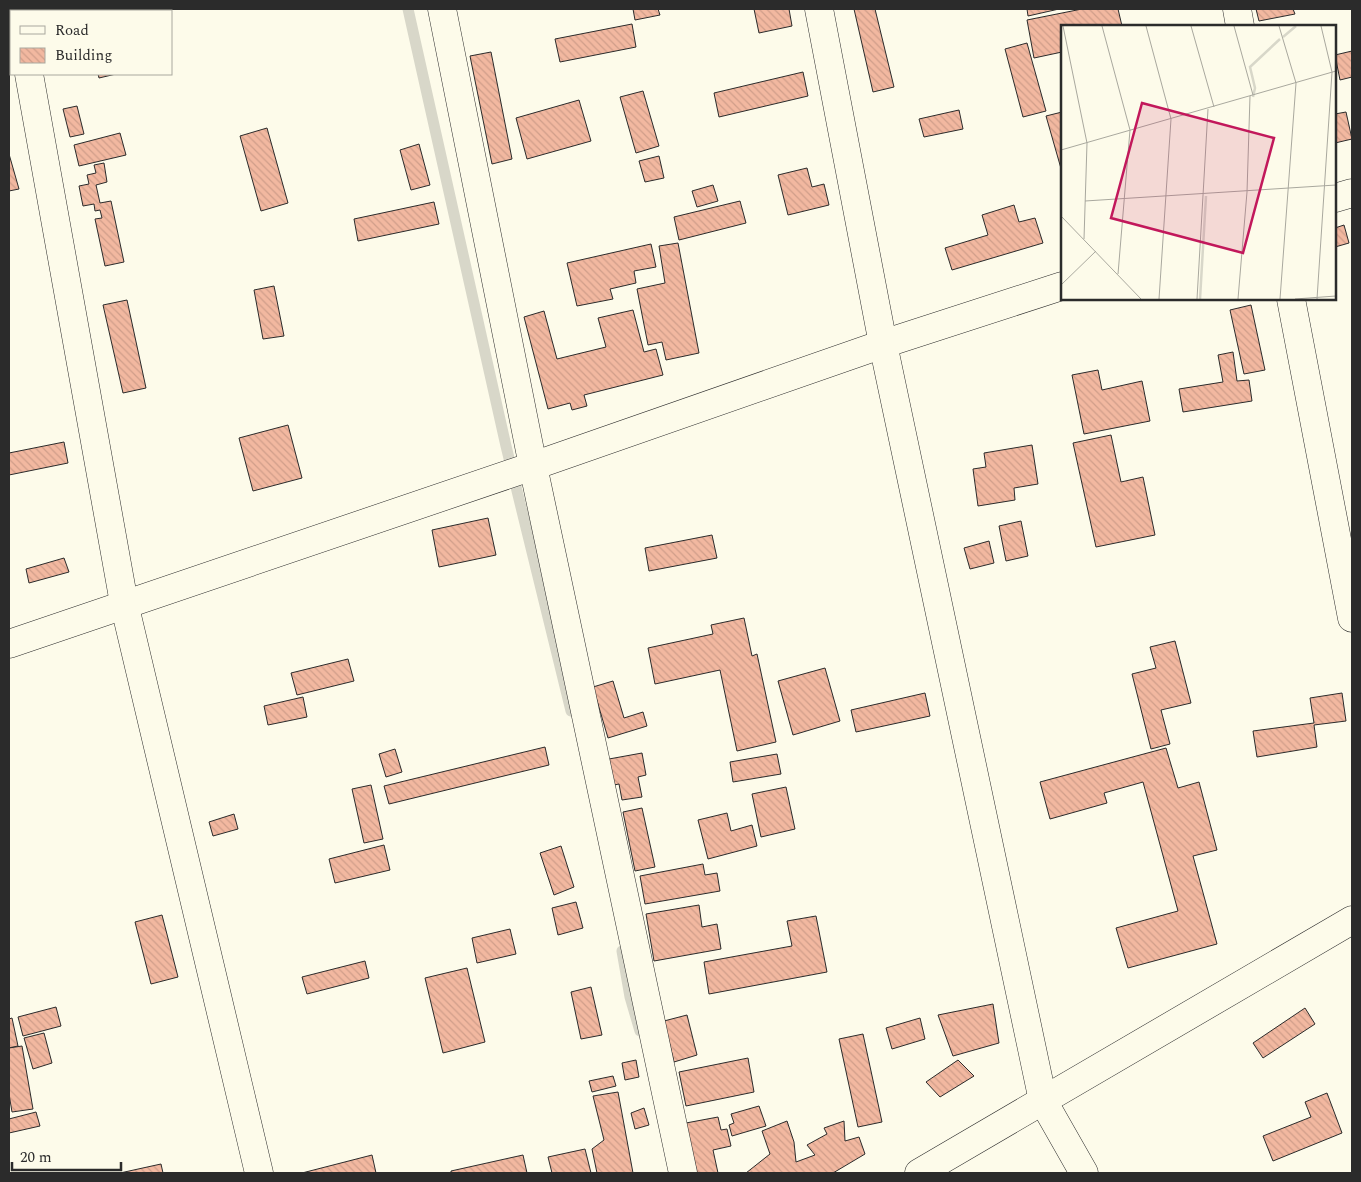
<svg xmlns="http://www.w3.org/2000/svg" width="1361" height="1182" viewBox="0 0 1361 1182" font-family="Spectral,serif">
  <defs>
    <pattern id="building-back-hatch" width="6" height="6" patternUnits="userSpaceOnUse" patternTransform="scale(1.25)"><rect width="6" height="6" fill="#f2b8a0"/><path d="M-1 5l2 2M0 0l6 6M5-1l2 2" fill="none" stroke="#d09e8a"/></pattern>
  </defs>
  <rect width="100%" height="100%" fill="#fdfbea"/>
  <g fill="none" stroke-linecap="round" stroke-linejoin="round">
    <g stroke="#d8d7c9" stroke-width="11">
      <polyline points="408,9 506,446 571,711"/>
      <polyline points="622,951 630,997 640,1031"/>
    </g>
  </g>
  <g fill="url(#building-back-hatch)" stroke="#2b2b2b">
    <polygon points="633,9 658,9 660,15 635,20"/>
    <polygon points="754,9 789,9 792,26 759,33"/>
    <polygon points="854,9 875,9 894,87 873,92"/>
    <polygon points="1027,9 1059,9 1028,16"/>
    <polygon points="1082,9 1118,9 1122,26 1062,26 1062,52 1034,58 1027,20"/>
    <polygon points="1256,9 1293,9 1295,14 1259,21"/>
    <polygon points="632,24 636,47 560,62 555,39"/>
    <polygon points="1027,43 1046,111 1023,117 1005,49"/>
    <polygon points="1352,51 1352,77 1340,80 1335,55"/>
    <polygon points="491,52 512,159 492,164 470,56"/>
    <polygon points="803,72 808,96 719,117 714,93"/>
    <polygon points="98,74 116,74 99,78"/>
    <polygon points="643,91 659,146 636,153 620,97"/>
    <polygon points="579,100 591,141 527,159 516,118"/>
    <polygon points="77,106 84,134 70,137 63,109"/>
    <polygon points="959,110 963,129 924,137 919,119"/>
    <polygon points="1062,112 1062,172 1046,116"/>
    <polygon points="1346,112 1352,139 1335,143 1335,114"/>
    <polygon points="267,128 288,203 261,211 240,136"/>
    <polygon points="120,133 126,155 79,166 74,145"/>
    <polygon points="419,144 430,185 411,190 400,150"/>
    <polygon points="9,154 19,189 9,191"/>
    <polygon points="659,156 664,178 645,182 639,161"/>
    <polygon points="104,163 107,182 96,185 100,203 111,201 124,262 105,266 95,219 102,218 100,210 95,211 94,204 83,206 79,186 89,184 87,175 96,173 94,165"/>
    <polygon points="807,168 812,187 824,184 829,205 788,215 778,175"/>
    <polygon points="713,185 718,201 697,207 692,191"/>
    <polygon points="740,201 746,223 679,240 674,217"/>
    <polygon points="434,202 439,224 358,241 354,219"/>
    <polygon points="1014,205 1019,222 1035,218 1043,243 952,270 945,248 988,235 982,215"/>
    <polygon points="1344,225 1349,243 1335,247 1335,228"/>
    <polygon points="678,243 699,353 666,360 662,342 648,345 637,289 665,283 659,246"/>
    <polygon points="651,244 656,267 634,271 636,283 610,289 613,299 577,306 567,263"/>
    <polygon points="274,286 284,336 263,339 254,290"/>
    <polygon points="127,300 146,388 123,393 103,305"/>
    <polygon points="1251,305 1265,370 1244,374 1230,310"/>
    <polygon points="633,310 644,352 656,349 663,375 584,395 587,406 572,410 570,403 548,409 524,317 544,311 557,359 606,347 598,318"/>
    <polygon points="1233,352 1237,381 1249,380 1252,401 1183,412 1179,389 1223,382 1218,355"/>
    <polygon points="1098,370 1102,390 1142,381 1150,421 1084,434 1072,375"/>
    <polygon points="288,425 302,478 253,491 239,438"/>
    <polygon points="1111,435 1121,482 1143,477 1155,535 1096,547 1073,443"/>
    <polygon points="64,442 68,463 9,475 9,453"/>
    <polygon points="1032,445 1038,484 1014,488 1015,500 978,506 973,469 986,467 984,453"/>
    <polygon points="488,518 496,555 439,567 432,530"/>
    <polygon points="1021,521 1028,556 1006,561 999,526"/>
    <polygon points="712,535 717,558 649,571 645,548"/>
    <polygon points="989,541 994,563 970,569 964,548"/>
    <polygon points="64,558 69,572 29,583 26,569"/>
    <polygon points="744,618 752,656 757,654 776,742 737,751 720,670 655,684 648,648 713,634 711,625"/>
    <polygon points="1175,641 1191,703 1161,710 1170,744 1151,749 1132,674 1156,668 1150,647"/>
    <polygon points="348,659 354,681 297,695 291,673"/>
    <polygon points="825,668 840,721 793,735 778,681"/>
    <polygon points="613,681 624,718 643,712 647,726 608,738 593,687"/>
    <polygon points="925,693 930,716 856,732 851,710"/>
    <polygon points="1342,693 1346,721 1314,725 1317,747 1257,757 1253,731 1314,723 1310,698"/>
    <polygon points="303,697 307,717 268,725 264,706"/>
    <polygon points="545,747 549,765 389,804 384,786"/>
    <polygon points="1166,748 1178,788 1199,782 1217,850 1193,856 1217,944 1128,968 1116,928 1178,911 1143,782 1104,793 1107,803 1050,819 1040,782"/>
    <polygon points="395,749 402,772 386,777 379,754"/>
    <polygon points="642,753 646,775 638,777 642,797 622,800 619,784 614,785 609,759"/>
    <polygon points="777,754 781,774 733,782 730,762"/>
    <polygon points="371,785 383,839 364,843 352,789"/>
    <polygon points="786,787 795,829 761,837 752,794"/>
    <polygon points="642,808 655,867 635,871 623,812"/>
    <polygon points="727,813 731,831 752,825 757,846 708,859 698,820"/>
    <polygon points="234,814 238,829 213,836 209,822"/>
    <polygon points="384,845 390,870 335,883 329,859"/>
    <polygon points="561,846 574,887 554,895 540,853"/>
    <polygon points="703,864 705,875 717,873 720,891 645,904 640,876"/>
    <polygon points="576,902 583,928 558,935 552,908"/>
    <polygon points="699,905 702,927 717,924 721,949 654,961 646,914"/>
    <polygon points="162,915 178,977 151,984 135,922"/>
    <polygon points="816,916 827,972 709,994 704,962 792,946 787,921"/>
    <polygon points="510,929 516,954 477,963 472,938"/>
    <polygon points="365,961 369,978 307,994 302,977"/>
    <polygon points="467,968 485,1042 443,1053 425,978"/>
    <polygon points="591,987 602,1035 581,1039 571,992"/>
    <polygon points="993,1004 999,1043 953,1056 938,1015"/>
    <polygon points="56,1007 61,1026 23,1036 18,1017"/>
    <polygon points="1305,1008 1315,1024 1263,1058 1253,1043"/>
    <polygon points="687,1015 697,1055 674,1062 664,1021"/>
    <polygon points="12,1018 18,1046 9,1048 9,1019"/>
    <polygon points="920,1018 925,1039 892,1049 886,1028"/>
    <polygon points="44,1033 52,1063 33,1069 24,1038"/>
    <polygon points="863,1034 882,1122 858,1127 839,1039"/>
    <polygon points="22,1046 33,1109 12,1112 9,1094 9,1048"/>
    <polygon points="748,1058 754,1092 686,1106 679,1072"/>
    <polygon points="636,1060 639,1077 625,1080 622,1063"/>
    <polygon points="958,1060 974,1076 940,1097 926,1082"/>
    <polygon points="613,1076 616,1086 592,1092 589,1081"/>
    <polygon points="618,1092 633,1173 597,1173 592,1149 604,1140 593,1096"/>
    <polygon points="1327,1093 1342,1133 1273,1161 1263,1136 1311,1117 1305,1102"/>
    <polygon points="759,1106 766,1126 732,1136 729,1125 734,1123 731,1114"/>
    <polygon points="644,1108 649,1125 635,1129 631,1113"/>
    <polygon points="36,1112 40,1126 9,1133 9,1119"/>
    <polygon points="718,1117 721,1130 727,1129 731,1146 713,1150 718,1173 697,1173 686,1123"/>
    <polygon points="787,1121 794,1142 796,1162 815,1155 807,1145 827,1134 824,1128 844,1121 845,1141 859,1137 865,1154 833,1173 746,1173 770,1154 762,1131"/>
    <polygon points="585,1149 591,1173 552,1173 548,1157"/>
    <polygon points="372,1155 376,1173 302,1173"/>
    <polygon points="523,1155 527,1173 451,1173 451,1171"/>
    <polygon points="161,1164 163,1173 120,1173"/>
  </g>
  <g fill="none" stroke-linecap="round" stroke-linejoin="round">
    <defs>
      <g id="minor">
        <polyline points="17,9 18,11"/>
        <polyline points="442,9 533,466 683,1173"/>
        <polyline points="819,9 883,344 1043,1101 1084,1173"/>
        <polyline points="1237,9 1240,26"/>
        <polyline points="29,74 124,603 259,1173"/>
        <polyline points="1335,198 1352,193"/>
        <polyline points="1291,299 1352,618"/>
        <polyline points="9,644 533,466 883,344 1062,286"/>
        <polyline points="919,1173 1352,920"/>
      </g>
    </defs>
    <use href="#minor" stroke="#2b2b2b" stroke-width="29"/>
    <use href="#minor" stroke="#fdfbea" stroke-width="28"/>
  </g>
  <g transform="translate(1061 25)">
    <rect width="275" height="275" fill="#fdfbea"/>
    <path fill="none" stroke="#d8d7c9" stroke-width="2.5" d="M222 12 235 1M192 72 194 63 189 42 219 14M139 274 145 171"/>
    <path fill="none" stroke="#a9a89e" stroke-width="1" d="M2 1 26 118 23 214M41 1 69 105 57 249M85 1 110 94 98 274M130 1 153 82M173 1 192 70M218 1 235 58 219 274M0 125 275 46M24 176 275 160M0 191 80 274M0 260 35 226M136 274 147 84M177 274 186 167 189 71M234 274 275 271M256 274 271 47 260 1"/>
    <path fill="#c2185b" fill-opacity="0.15" stroke="#c2185b" stroke-width="2.5" d="M81 78 213 113 182 228 50 193Z"/>
    <rect width="275" height="275" fill="none" stroke="#2b2b2b" stroke-width="2.5"/>
  </g>
  <rect width="1361" height="1182" fill="none" stroke="#2b2b2b" stroke-width="20"/>
  <rect x="10" y="10" width="162" height="65" fill="#fdfbea" stroke="#a9a89e"/>
  <rect x="20" y="26" width="25" height="8" fill="#fdfbea" stroke="#a9a89e"/>
  <text x="55" y="35" font-size="15" fill="#2b2b2b">Road</text>
  <rect x="20" y="48" width="25" height="15" fill="url(#building-back-hatch)" stroke="#a9a89e"/>
  <text x="55" y="60" font-size="15" fill="#2b2b2b">Building</text>
  <path d="M12 1162v8h109v-8" fill="none" stroke="#2b2b2b" stroke-width="2.5"/>
  <text x="20" y="1162" font-size="15" fill="#2b2b2b" stroke="#fdfbea" stroke-width="4" paint-order="stroke">20 m</text>
</svg>
